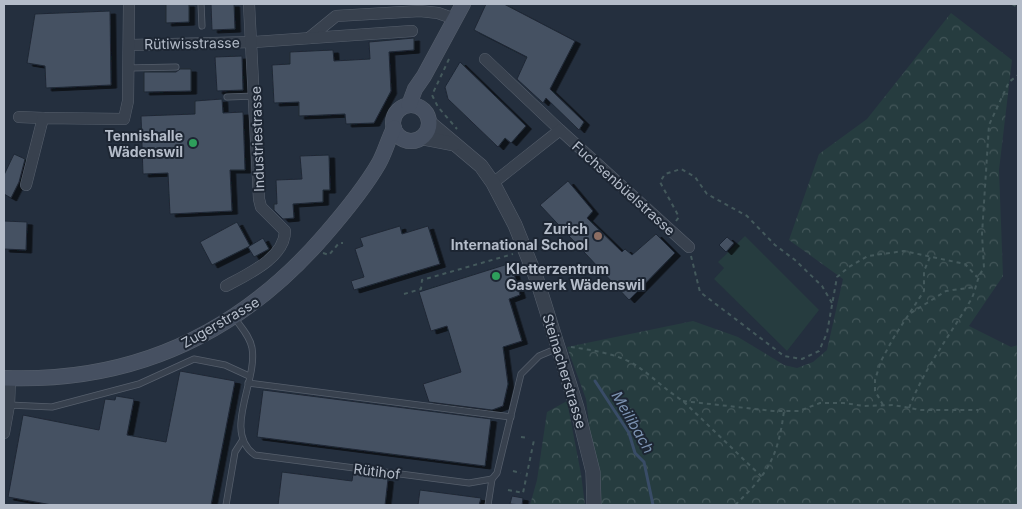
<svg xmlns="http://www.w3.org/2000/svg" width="1022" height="509" viewBox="0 0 1022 509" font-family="Inter,sans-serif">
  <defs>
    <pattern id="forest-crowns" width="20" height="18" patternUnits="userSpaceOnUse" patternTransform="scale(1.25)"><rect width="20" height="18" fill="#263c3f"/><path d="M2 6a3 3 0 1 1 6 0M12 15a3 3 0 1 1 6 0" fill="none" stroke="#435659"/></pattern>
    <filter id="shadow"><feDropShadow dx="5.5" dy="3" stdDeviation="0" flood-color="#0009"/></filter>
  </defs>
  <rect width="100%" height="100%" fill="#242f3e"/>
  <g fill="url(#forest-crowns)">
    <polygon points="951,13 1012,60 999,170 1003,276 969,326 1011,347 1018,345 1018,505 596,505 595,472 586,399 567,347 693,321 738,337 784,365 797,368 813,362 827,350 843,279 789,240 819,154 867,119"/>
    <polygon points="567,401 581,474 585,505 530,505 537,480 547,412"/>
  </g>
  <polygon fill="#263c3f" points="745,236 819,310 787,351 714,279 724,268 718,262"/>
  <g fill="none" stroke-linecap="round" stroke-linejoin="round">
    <polyline stroke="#394c67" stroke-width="3" points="595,381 629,433 635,453 644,462 653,505"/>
  </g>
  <g fill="#455162" stroke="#1f2835" filter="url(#shadow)">
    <polygon points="166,4 189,4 189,22 166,23"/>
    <polygon points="211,4 234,4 235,29 212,30"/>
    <polygon points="486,4 504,4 575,41 550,89 584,122 579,130 546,98 543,103 517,79 527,57 474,30"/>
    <polygon points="110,11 111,85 46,88 45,66 27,63 35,14"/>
    <polygon points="414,38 414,50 389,52 391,91 374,123 346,124 345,114 299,116 299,102 274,103 272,65 290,64 290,52 333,50 334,61 370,59 369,42"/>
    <polygon points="242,56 243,90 217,91 215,57"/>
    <polygon points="460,62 526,126 511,143 505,138 498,147 448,99 445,87"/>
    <polygon points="180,69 191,69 191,91 144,92 144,72 176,72"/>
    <polygon points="222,99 223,113 243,112 245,170 230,170 232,211 170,214 168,173 143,174 141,116 195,114 195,101"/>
    <polygon points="14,154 25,159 19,182 11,198 4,194 4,175"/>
    <polygon points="329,155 330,190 323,190 323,202 293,204 294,218 283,219 274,210 274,204 277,204 276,180 302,179 300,156"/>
    <polygon points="568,181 593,211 587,218 622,252 625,249 632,255 656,234 675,253 629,300 540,205"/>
    <polygon points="4,221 27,222 26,250 4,249"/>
    <polygon points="237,222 250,246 212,265 200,242"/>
    <polygon points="400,226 402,234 428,226 440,264 354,290 351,281 364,277 355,249 363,246 360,238"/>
    <polygon points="727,237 734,243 726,252 719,245"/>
    <polygon points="263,238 269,249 254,257 248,247"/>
    <polygon points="511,263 520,295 509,299 522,341 503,347 508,384 503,406 492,410 429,402 423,384 461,372 447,326 431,331 419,292"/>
    <polygon points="180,371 235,381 211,505 52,505 8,497 23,415 99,430 105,399 115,400 116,396 134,399 127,435 166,442"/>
    <polygon points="263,390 491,419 485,466 257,437"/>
    <polygon points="282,472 352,481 353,474 388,479 385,505 278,505"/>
    <polygon points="420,490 481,498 479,505 418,505"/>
    <polygon points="512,496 523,498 522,505 510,504"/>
  </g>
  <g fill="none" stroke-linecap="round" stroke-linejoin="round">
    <defs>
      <g id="service">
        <polyline points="201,4 202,26"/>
        <polyline points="130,68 176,67"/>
        <polyline points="227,97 255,96"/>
        <path d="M234 317C240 326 250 336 252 348 258 381 222 432 255 455L469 483 492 479 497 473 521 374 539 356 558 348"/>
        <polyline points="248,383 511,417"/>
        <polyline points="9,405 52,407 139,384 194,359 225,365 249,376"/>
        <polyline points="226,505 235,452 242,441"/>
        <polyline points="488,505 492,479"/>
      </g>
      <g id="minor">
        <polyline points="309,38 336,16 420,11 438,13 455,19"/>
        <polyline points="131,45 253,42 412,31"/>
        <polyline points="485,59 560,130"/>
        <polyline points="19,117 43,118"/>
        <polyline points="493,183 560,130 689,247"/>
        <polyline points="26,185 43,118 124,119 128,101 129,4"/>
        <path d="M226 286C246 275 285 258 285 231L261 207 259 199 249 4"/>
        <polyline points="4,433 9,405 10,379"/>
      </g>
      <g id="tertiary">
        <polyline points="430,123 481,166 493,183 515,225 537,280 577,408 593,472 594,505"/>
        <polyline points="423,138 454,144"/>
      </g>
      <g id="secondary">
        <circle cx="411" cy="123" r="18"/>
        <polyline points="409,105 415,89 424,76 463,4"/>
        <path d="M4 378C134 383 239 334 324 236 344 213 364 189 379 163 385 152 388 140 394 128"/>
      </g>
    </defs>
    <use href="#service" stroke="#565f6c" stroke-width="7"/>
    <use href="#minor" stroke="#565f6c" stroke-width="12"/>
    <use href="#tertiary" stroke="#565f6c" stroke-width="15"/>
    <use href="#secondary" stroke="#565f6c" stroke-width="16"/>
    <g stroke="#44595c" stroke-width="2" stroke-dasharray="4 4" stroke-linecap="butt">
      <polyline points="1012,4 1018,7"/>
      <polyline points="449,59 432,95 438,107 457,129"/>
      <polyline points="676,221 679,217 660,182 665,174 681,169 695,177 707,194 747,216 775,245 795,260 822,286 832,303"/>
      <polyline points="323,253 329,255 339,243 343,243"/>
      <polyline points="691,256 700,292 784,356 802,359 819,351 827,333 837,277 849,267 868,256 904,251 965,264 977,277"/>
      <polyline points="404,294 421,289 422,280 513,254"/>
      <polyline points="911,313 946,291 975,287"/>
      <path d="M571 347C592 350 619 354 637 366 653 377 667 391 683 401L762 477"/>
      <polyline points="683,401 773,411 799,411 820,403 844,403 864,406 893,405 921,410 978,410"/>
      <polyline points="883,405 875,391 875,380 881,361 894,337 924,291 924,271 930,257"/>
      <path d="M909 408C924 369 948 338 969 303 977 291 975 280 984 268L982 234 989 125 1009 82 1018 75"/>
      <polyline points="521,437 529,438"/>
      <polyline points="513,471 521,473"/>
      <polyline points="508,490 523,493 534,440"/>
      <path d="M735 505C768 474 778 457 784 411"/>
    </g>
    <use href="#service" stroke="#38414e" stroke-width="5.5"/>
    <use href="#minor" stroke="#38414e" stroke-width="11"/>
    <use href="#tertiary" stroke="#38414e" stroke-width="14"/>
    <use href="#secondary" stroke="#465061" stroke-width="15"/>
  </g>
  <g fill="#2e9e5b" stroke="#1d2633" stroke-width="2">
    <circle cx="193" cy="143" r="5"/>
    <circle cx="496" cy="276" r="5"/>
  </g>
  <circle fill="#8d6e63" stroke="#1d2633" stroke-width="2" cx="598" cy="236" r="5"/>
  <g text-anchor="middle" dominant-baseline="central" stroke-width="4" stroke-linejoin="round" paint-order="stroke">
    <g font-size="14" fill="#b4bcc9" stroke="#1d2633">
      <text transform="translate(192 43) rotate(-1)">Rütiwisstrasse</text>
      <text transform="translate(257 139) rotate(-92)">Industriestrasse</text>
      <text transform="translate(624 188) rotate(42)">Fuchsenbüelstrasse</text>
      <text transform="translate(220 322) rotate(-30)">Zugerstrasse</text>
      <text transform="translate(565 371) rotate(73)">Steinacherstrasse</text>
      <text transform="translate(377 471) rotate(7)">Rütihof</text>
    </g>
    <g font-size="14" font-weight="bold" fill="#b4bcc9" stroke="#1d2633" text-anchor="end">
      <text x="183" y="135">Tennishalle<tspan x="183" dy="16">Wädenswil</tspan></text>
      <text x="588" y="228">Zurich<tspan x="588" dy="16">International School</tspan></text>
      <text x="506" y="268" text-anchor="start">Kletterzentrum<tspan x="506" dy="16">Gaswerk Wädenswil</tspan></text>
    </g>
    <g font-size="15" font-style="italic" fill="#7c92b1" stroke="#1d2633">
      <text transform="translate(633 422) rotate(60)">Meilibach</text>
    </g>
  </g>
  <rect width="1022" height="509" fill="none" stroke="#b4bcc9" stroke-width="10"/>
</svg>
